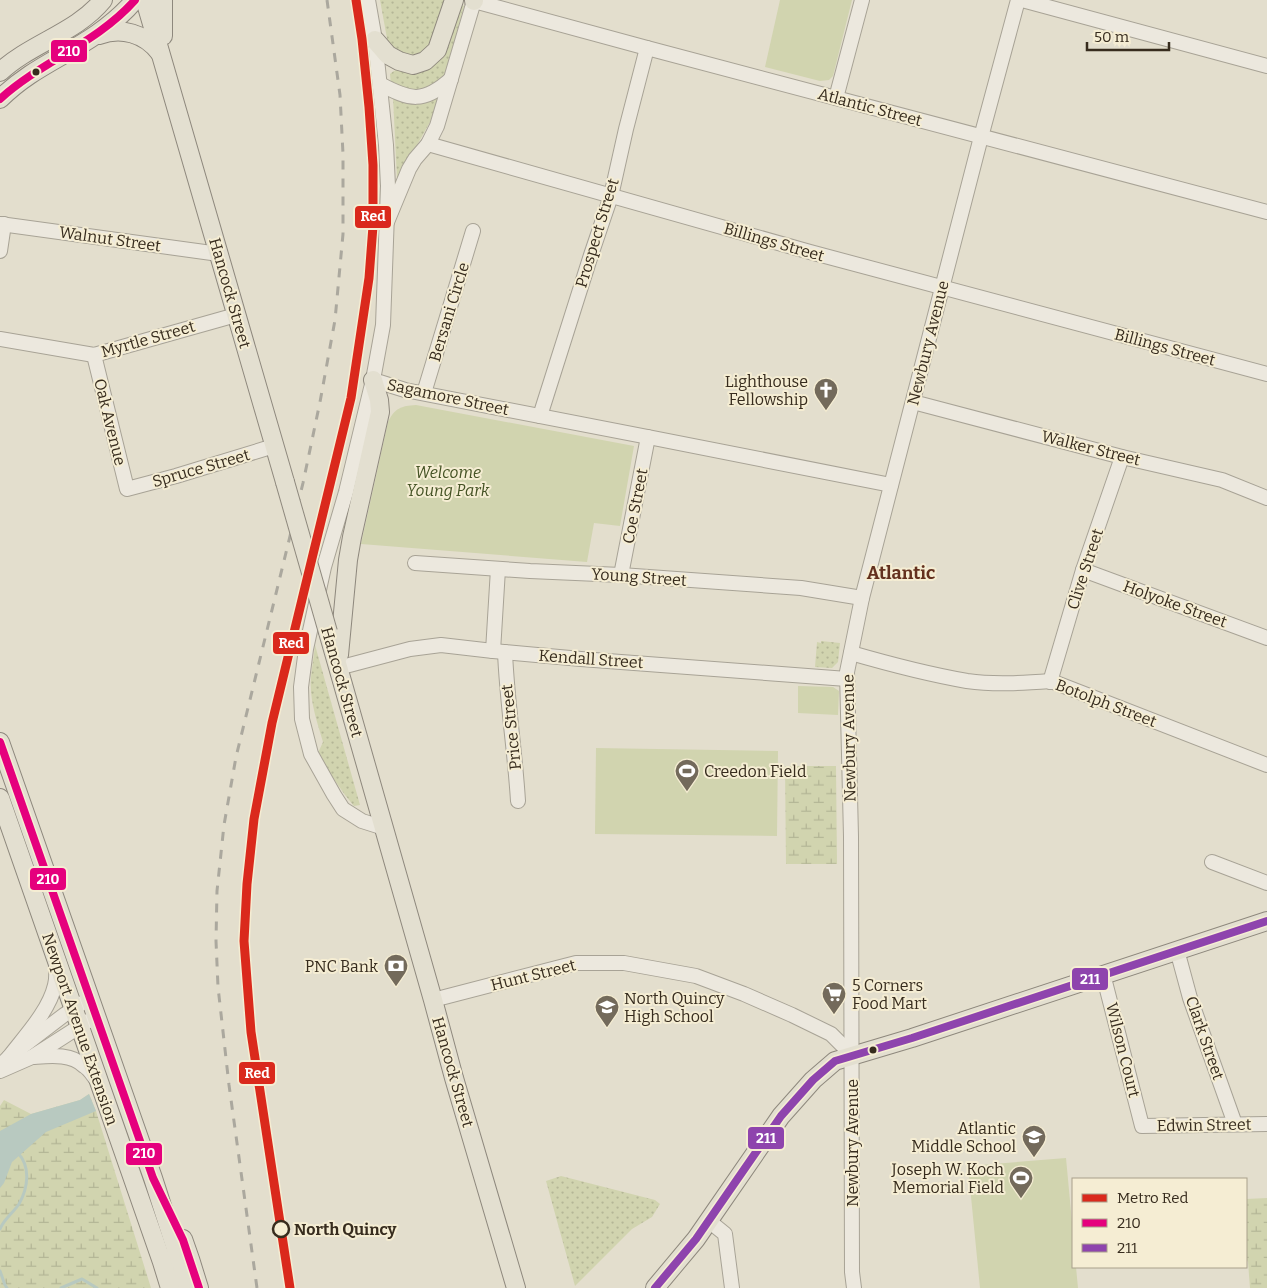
<svg xmlns="http://www.w3.org/2000/svg" width="1267" height="1288" viewBox="0 0 1267 1288" font-family="Bitter,serif">
  <defs>
    <pattern id="grass-dots" width="8" height="8" patternUnits="userSpaceOnUse" patternTransform="scale(1.25)"><rect width="8" height="8" fill="#d1d4af"/><path d="M2 2h.1M6 6h.1" fill="none" stroke="#b4b696" stroke-width="1.8" stroke-linecap="round"/></pattern>
    <pattern id="wetland-marsh" width="20" height="14" patternUnits="userSpaceOnUse" patternTransform="scale(1.25)"><rect width="20" height="14" fill="#d1d4af"/><path d="M1 5h8M5 5V1M11 12h8M15 12V8" fill="none" stroke="#b4b696"/></pattern>
  </defs>
  <rect width="100%" height="100%" fill="#e3decd"/>
  <g fill="url(#grass-dots)">
    <polygon points="380,0 449,0 431,47 422,54 411,58 401,56 388,44"/>
    <path d="M459 4 464 6 447 68 444 75 430 88 410 92 391 84 390 74C398 67 404 69 414 71Z"/>
    <polygon points="439,96 430,122 398,179 397,179 393,97"/>
    <polygon points="821,641 840,643 838,662 832,668 815,667 817,642 821,643"/>
    <path d="M315 645 360 805 354 806 345 795 317 755 323 742C317 722 309 699 311 677 312 666 314 656 315 645Z"/>
    <polygon points="561,1176 655,1200 660,1204 652,1217 632,1229 575,1286 546,1181"/>
  </g>
  <g fill="url(#wetland-marsh)">
    <polygon points="785,766 836,766 837,864 786,864"/>
    <polygon points="89,1094 96,1111 151,1288 0,1288 0,1106 4,1100 31,1114 80,1100"/>
    <polygon points="1267,1198 1267,1288 1250,1288 1248,1262 1246,1258 1246,1199"/>
  </g>
  <g fill="#d1d4af">
    <polygon points="780,0 852,0 833,76 829,80 820,81 765,67"/>
    <path d="M416 405 634 446 620 526 594 523 587 562 361 544 388 422C395 408 401 406 416 405Z"/>
    <polygon points="798,686 833,687 839,691 838,715 798,713"/>
    <polygon points="596,748 778,751 777,836 595,834"/>
    <polygon points="1066,1158 1073,1233 1073,1267 1076,1267 1078,1288 980,1288 968,1166"/>
  </g>
  <polygon fill="#b8c9c0" points="89,1094 96,1111 46,1132 12,1162 4,1183 0,1188 0,1131 31,1114 80,1100"/>
  <g fill="none" stroke-linecap="round" stroke-linejoin="round">
    <g stroke="#b8c9c0" stroke-width="3">
      <path d="M0 1229C4 1219 13 1213 19 1204 28 1188 31 1167 18 1153"/>
      <polyline points="0,1271 5,1285 7,1288"/>
      <polyline points="61,1288 82,1279 97,1288"/>
    </g>
    <defs>
      <g id="minor">
        <polyline points="368,0 375,40 386,145 388,186 383,325 373,380 346,492 324,567 306,649 301,687 302,719 311,754 334,795 343,809 362,821 384,828"/>
        <polyline points="1022,0 1267,66"/>
        <path d="M380 84C410 100 423 104 451 79"/>
        <polyline points="836,98 862,0"/>
        <polyline points="428,144 810,252 1267,374"/>
        <polyline points="387,222 409,169 415,159 428,144 437,126 474,1 647,48 1267,212"/>
        <polyline points="0,224 219,254"/>
        <polyline points="0,251 4,224"/>
        <polyline points="0,339 94,355 236,315"/>
        <polyline points="94,355 127,489 176,476 274,446"/>
        <polyline points="373,380 405,390 648,437 891,485"/>
        <polyline points="424,393 473,231"/>
        <polyline points="913,402 1122,457 1222,480 1267,498"/>
        <polyline points="540,416 591,255 611,196 626,129 647,48"/>
        <polyline points="415,563 530,571 621,575 801,588 862,598"/>
        <polyline points="1083,570 1267,638"/>
        <polyline points="621,575 648,437"/>
        <polyline points="493,651 498,569"/>
        <path d="M505 652C507 702 515 751 518 801"/>
        <path d="M851 653C889 664 927 674 967 681 995 685 1023 683 1051 681L1267 765"/>
        <polyline points="338,668 410,649 441,645 493,651 581,659 847,679"/>
        <polyline points="1050,682 1083,570 1122,457"/>
        <polyline points="1212,862 1267,883"/>
        <polyline points="1177,950 1190,998 1235,1124"/>
        <polyline points="1103,974 1142,1126 1267,1124"/>
        <polyline points="433,1000 576,963 624,963 696,976 744,994 792,1015 831,1034 846,1049 852,1056"/>
        <path d="M9 1057C25 1036 49 1011 55 985 57 978 56 971 56 965"/>
        <path d="M32 1057C49 1056 71 1053 84 1066 89 1069 92 1074 95 1078"/>
        <polyline points="0,1066 9,1057 64,1015 90,998"/>
        <polyline points="0,1071 32,1057 88,1021"/>
        <polyline points="709,1221 725,1234 732,1288"/>
        <polyline points="854,1288 852,1272 851,836 847,672 862,598 981,137 1018,0"/>
      </g>
      <g id="major">
        <polyline points="145,0 285,482"/>
        <polyline points="474,0 474,1"/>
        <path d="M99 35C121 27 145 33 160 53"/>
        <polyline points="163,36 163,0"/>
        <polyline points="375,40 388,55 399,61 413,65 425,61 437,50 454,0"/>
        <path d="M0 72C31 43 76 33 103 0"/>
        <path d="M0 99C30 69 64 57 97 34 111 24 124 13 135 0"/>
        <polyline points="328,632 433,1000 454,1078 516,1288"/>
        <polyline points="339,655 348,560 352,537 380,412 379,400 373,380"/>
        <polyline points="0,742 153,1178 175,1246 185,1288"/>
        <polyline points="0,798 162,1262 170,1288"/>
        <polyline points="183,1239 190,1259 199,1288"/>
        <polyline points="655,1288 696,1239 781,1116 813,1080 835,1061 912,1038 1267,921"/>
      </g>
    </defs>
    <use href="#minor" stroke="#a8a396" stroke-width="16"/>
    <use href="#major" stroke="#8e887d" stroke-width="20"/>
    <use href="#minor" stroke="#ece8de" stroke-width="14"/>
    <use href="#major" stroke="#e3dfd0" stroke-width="18"/>
    <polyline stroke="#aba89e" stroke-width="3" stroke-dasharray="9 9" stroke-linecap="butt" points="257,1288 229,1085 218,987 216,941 217,891 224,825 236,757 303,483 320,402 335,320 343,234 343,154 340,95 327,0"/>
    <defs>
      <polyline id="major-bridge" points="285,482 328,632"/>
    </defs>
    <use href="#major-bridge" stroke="#8e887d" stroke-width="20" stroke-linecap="butt"/>
    <use href="#major-bridge" stroke="#e3dfd0" stroke-width="18"/>
    <defs>
      <g id="bus-1">
        <path d="M0 99C42 61 97 43 135 0"/>
        <polyline points="0,742 153,1178 183,1240 199,1288"/>
      </g>
      <polyline id="bus-2" points="655,1288 696,1239 781,1116 813,1080 835,1061 912,1038 1267,921"/>
    </defs>
    <use href="#bus-1" stroke="#f5edd3" stroke-width="11"/>
    <use href="#bus-2" stroke="#f5edd3" stroke-width="11"/>
    <use href="#bus-1" stroke="#e5007d" stroke-width="8"/>
    <use href="#bus-2" stroke="#8e44ad" stroke-width="8"/>
    <defs>
      <polyline id="metro-1" points="290,1288 251,1032 244,941 247,884 254,819 272,723 351,398 369,278 373,226 373,165 369,107 362,39 356,0"/>
    </defs>
    <use href="#metro-1" stroke="#f5edd3" stroke-width="12"/>
    <use href="#metro-1" stroke="#da291c" stroke-width="9"/>
  </g>
  <defs>
    <symbol id="church-pin" viewBox="-11 -11 22 30"><path d="M0 17L-7.5 6A9.5 9.5 0 1 1 7.5 6Z" fill="#736a5b" stroke="#f5edd3"/><path d="M-1.2-6h2.4v3.5h3.3v2.4h-3.3V6h-2.4V-.1h-3.3v-2.4h3.3Z" fill="#fff"/></symbol>
    <symbol id="stadium-pin" viewBox="-11 -11 22 30"><path d="M0 17L-7.5 6A9.5 9.5 0 1 1 7.5 6Z" fill="#736a5b" stroke="#f5edd3"/><path d="M0-5a6.5 5 0 1 0 0 10a6.5 5 0 1 0 0-10ZM-3.5-1.8h7v3.6h-7Z" fill="#fff"/></symbol>
    <symbol id="bank-pin" viewBox="-11 -11 22 30"><path d="M0 17L-7.5 6A9.5 9.5 0 1 1 7.5 6Z" fill="#736a5b" stroke="#f5edd3"/><path d="M-6-4H6V4H-6ZM0-2.3a2.3 2.3 0 1 0 0 4.6a2.3 2.3 0 1 0 0-4.6Z" fill="#fff"/></symbol>
    <symbol id="supermarket-pin" viewBox="-11 -11 22 30"><path d="M0 17L-7.5 6A9.5 9.5 0 1 1 7.5 6Z" fill="#736a5b" stroke="#f5edd3"/><path d="M-6-5.5h2.5l.6 2H6L4.5 2H-2.5L-4.4-4H-6ZM-1.5 3.2a1.3 1.3 0 1 0 .1 0ZM3 3.2a1.3 1.3 0 1 0 .1 0Z" fill="#fff"/></symbol>
    <symbol id="school-pin" viewBox="-11 -11 22 30"><path d="M0 17L-7.5 6A9.5 9.5 0 1 1 7.5 6Z" fill="#736a5b" stroke="#f5edd3"/><path d="M0-5L7-2L0 1L-7-2ZM-4 1L0 2.5L4 1V4Q0 6-4 4Z" fill="#fff"/></symbol>
  </defs>
  <g fill-rule="evenodd">
    <use href="#church-pin" x="812" y="376" width="28" height="38"/>
    <use href="#stadium-pin" x="673" y="757" width="28" height="38"/>
    <use href="#bank-pin" x="382" y="952" width="28" height="38"/>
    <use href="#supermarket-pin" x="820" y="980" width="28" height="38"/>
    <use href="#school-pin" x="593" y="993" width="28" height="38"/>
    <use href="#school-pin" x="1020" y="1123" width="28" height="38"/>
    <use href="#stadium-pin" x="1007" y="1164" width="28" height="38"/>
  </g>
  <g fill="#372c1e" stroke="#f5edd3" stroke-width="2">
    <circle cx="36" cy="72" r="4.5"/>
    <circle cx="873" cy="1050" r="4.5"/>
  </g>
  <circle fill="#f5edd3" stroke="#372c1e" stroke-width="2.5" cx="281" cy="1229" r="8"/>
  <g text-anchor="middle" dominant-baseline="central" stroke-width="4" stroke-linejoin="round" paint-order="stroke">
    <g font-size="16" fill="#372c1e" stroke="#f5edd3">
      <text transform="translate(870 107) rotate(15)">Atlantic Street</text>
      <text transform="translate(597 233) rotate(-73)">Prospect Street</text>
      <text transform="translate(110 239) rotate(8)">Walnut Street</text>
      <text transform="translate(774 242) rotate(16)">Billings Street</text>
      <text transform="translate(230 293) rotate(74)">Hancock Street</text>
      <text transform="translate(449 312) rotate(-73)">Bersani Circle</text>
      <text transform="translate(148 339) rotate(-16)">Myrtle Street</text>
      <text transform="translate(928 343) rotate(-76)">Newbury Avenue</text>
      <text transform="translate(1165 347) rotate(15)">Billings Street</text>
      <text transform="translate(448 397) rotate(12)">Sagamore Street</text>
      <text transform="translate(110 422) rotate(76)">Oak Avenue</text>
      <text transform="translate(1091 448) rotate(14)">Walker Street</text>
      <text transform="translate(201 468) rotate(-16)">Spruce Street</text>
      <text transform="translate(635 506) rotate(-79)">Coe Street</text>
      <text transform="translate(1085 569) rotate(-72)">Clive Street</text>
      <text transform="translate(639 577) rotate(4)">Young Street</text>
      <text transform="translate(1175 604) rotate(20)">Holyoke Street</text>
      <text transform="translate(591 659) rotate(4)">Kendall Street</text>
      <text transform="translate(342 682) rotate(74)">Hancock Street</text>
      <text transform="translate(1106 703) rotate(21)">Botolph Street</text>
      <text transform="translate(511 727) rotate(-96)">Price Street</text>
      <text transform="translate(849 738) rotate(-91)">Newbury Avenue</text>
      <text transform="translate(533 975) rotate(-14)">Hunt Street</text>
      <text transform="translate(80 1029) rotate(71)">Newport Avenue Extension</text>
      <text transform="translate(1205 1038) rotate(71)">Clark Street</text>
      <text transform="translate(1123 1050) rotate(76)">Wilson Court</text>
      <text transform="translate(453 1072) rotate(74)">Hancock Street</text>
      <text transform="translate(1204 1125) rotate(-1)">Edwin Street</text>
      <text transform="translate(852 1143) rotate(-90)">Newbury Avenue</text>
    </g>
    <g font-size="16" fill="#372c1e" stroke="#f5edd3" text-anchor="end">
      <text x="808" y="381">Lighthouse<tspan x="808" dy="18">Fellowship</tspan></text>
      <text x="704" y="771" text-anchor="start">Creedon Field</text>
      <text x="378" y="966">PNC Bank</text>
      <text x="852" y="985" text-anchor="start">5 Corners<tspan x="852" dy="18">Food Mart</tspan></text>
      <text x="624" y="998" text-anchor="start">North Quincy<tspan x="624" dy="18">High School</tspan></text>
      <text x="1016" y="1128">Atlantic<tspan x="1016" dy="18">Middle School</tspan></text>
      <text x="1004" y="1169">Joseph W. Koch<tspan x="1004" dy="18">Memorial Field</tspan></text>
    </g>
    <g font-size="16" font-style="italic" fill="#455325" stroke="#f5edd3">
      <text x="448" y="472">Welcome<tspan x="448" dy="18">Young Park</tspan></text>
    </g>
    <g font-size="16" font-weight="bold" fill="#372c1e" stroke="#f5edd3" text-anchor="start">
      <text x="294" y="1229">North Quincy</text>
    </g>
    <g font-size="18" font-weight="bold" fill="#63301e" stroke="#f5edd3">
      <text x="901" y="573">Atlantic</text>
    </g>
  </g>
  <g stroke="#f5edd3" stroke-width="2">
    <rect x="50" y="39" width="38" height="24" rx="5" fill="#e5007d"/>
    <rect x="354" y="205" width="38" height="24" rx="5" fill="#da291c"/>
    <rect x="272" y="631" width="38" height="24" rx="5" fill="#da291c"/>
    <rect x="29" y="867" width="38" height="24" rx="5" fill="#e5007d"/>
    <rect x="1071" y="967" width="38" height="24" rx="5" fill="#8e44ad"/>
    <rect x="238" y="1061" width="38" height="24" rx="5" fill="#da291c"/>
    <rect x="747" y="1126" width="38" height="24" rx="5" fill="#8e44ad"/>
    <rect x="125" y="1142" width="38" height="24" rx="5" fill="#e5007d"/>
  </g>
  <g font-size="14" text-anchor="middle" font-weight="bold" fill="#fff">
    <text x="69" y="56">210</text>
    <text x="373" y="221">Red</text>
    <text x="291" y="648">Red</text>
    <text x="48" y="884">210</text>
    <text x="1090" y="984">211</text>
    <text x="257" y="1078">Red</text>
    <text x="766" y="1143">211</text>
    <text x="144" y="1158">210</text>
  </g>
  <rect x="1072" y="1178" width="175" height="90" fill="#f5edd3" stroke="#a9a08b"/>
  <rect x="1082" y="1194" width="25" height="8" fill="#da291c" stroke="#a9a08b"/>
  <text x="1117" y="1203" font-size="15" fill="#372c1e">Metro Red</text>
  <rect x="1082" y="1219" width="25" height="8" fill="#e5007d" stroke="#a9a08b"/>
  <text x="1117" y="1228" font-size="15" fill="#372c1e">210</text>
  <rect x="1082" y="1244" width="25" height="8" fill="#8e44ad" stroke="#a9a08b"/>
  <text x="1117" y="1253" font-size="15" fill="#372c1e">211</text>
  <path d="M1087 42v8h82v-8" fill="none" stroke="#372c1e" stroke-width="2.5"/>
  <text x="1094" y="42" font-size="15" fill="#372c1e" stroke="#f5edd3" stroke-width="4" paint-order="stroke">50 m</text>
</svg>
